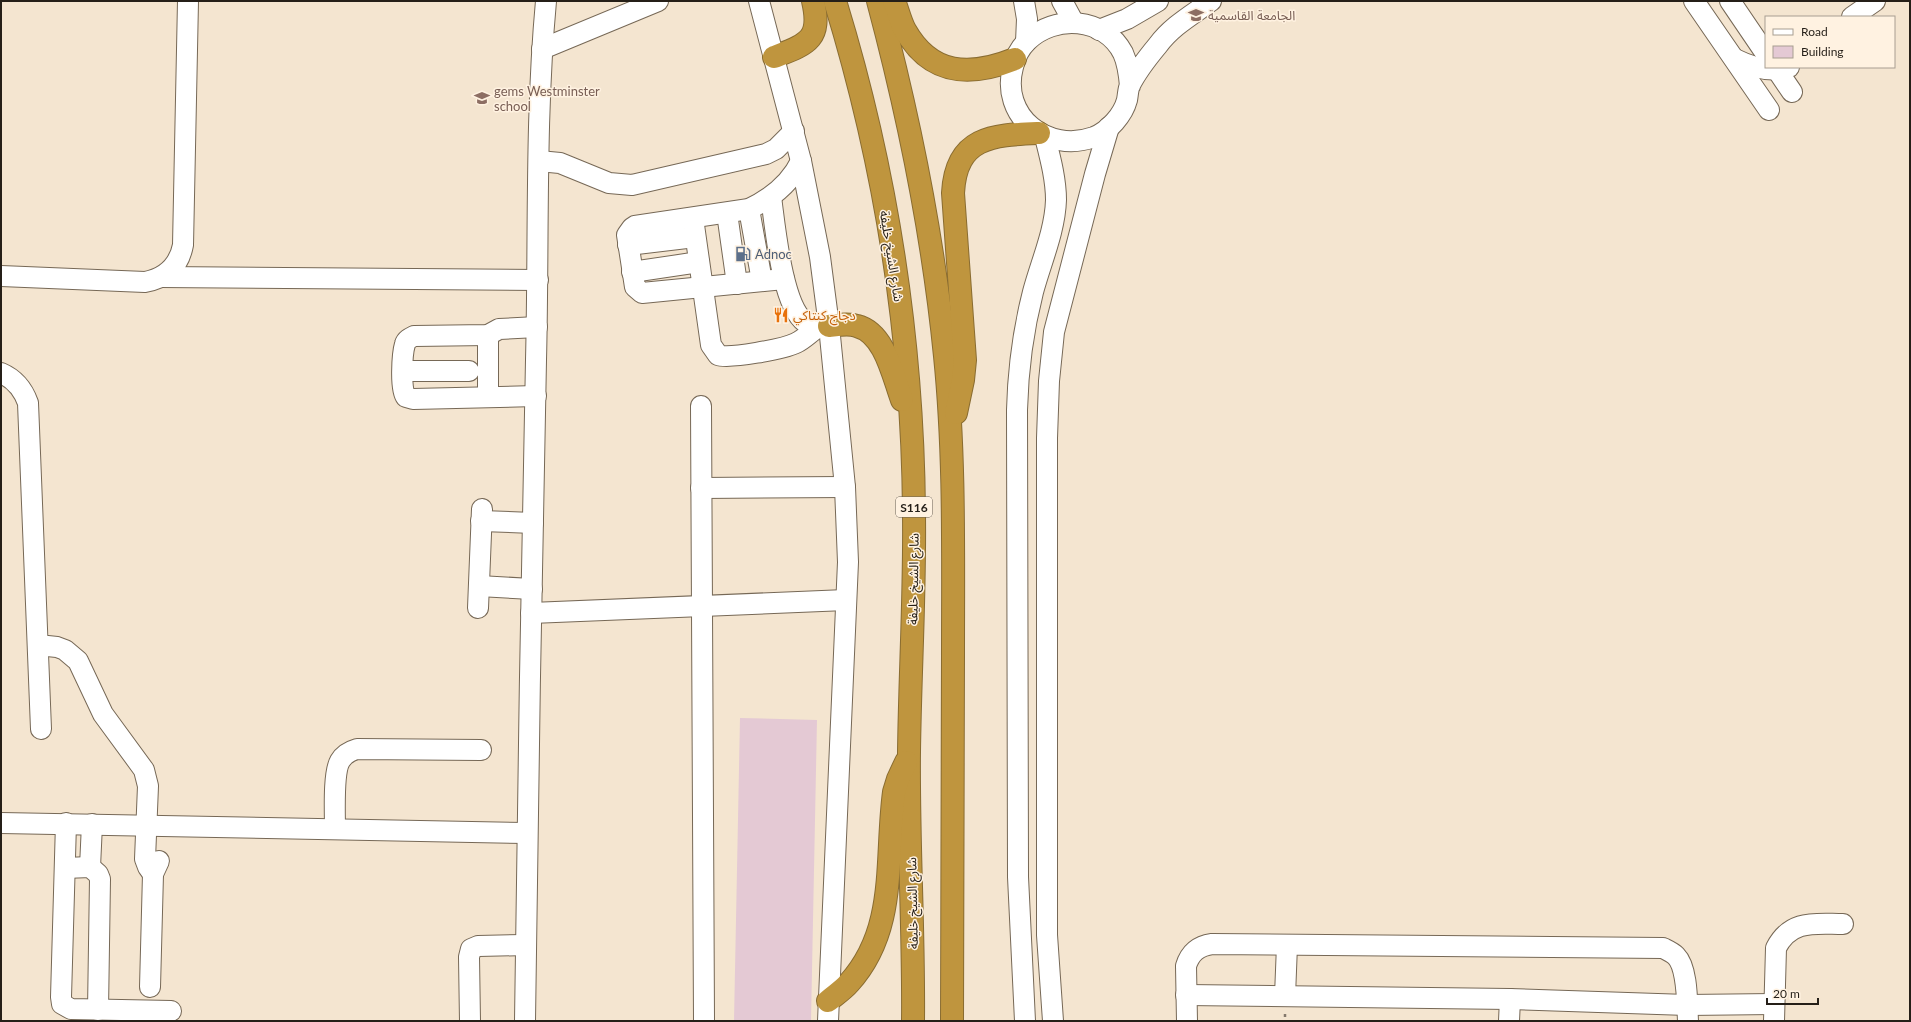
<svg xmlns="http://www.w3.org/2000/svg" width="1911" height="1022" viewBox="0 0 1911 1022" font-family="Lato,'Noto Sans Arabic',sans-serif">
  <rect width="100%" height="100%" fill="#f4e5d0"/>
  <polygon fill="#e4c9d4" points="740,718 817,720 811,1021 734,1021"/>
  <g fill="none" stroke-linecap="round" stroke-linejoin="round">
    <defs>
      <g id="minor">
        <polyline points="759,1 801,161 820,257 829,326 845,487 848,562 828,1021"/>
        <polyline points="1024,1 1027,19 1026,42"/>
        <polyline points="1062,1 1074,23"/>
        <polyline points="1694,1 1769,110"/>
        <polyline points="1730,1 1766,54"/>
        <polyline points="1852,17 1875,1"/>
        <polyline points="1099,30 1127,19 1158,1"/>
        <polyline points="542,49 658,1"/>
        <path d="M1735 59C1751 67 1771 73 1789 67"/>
        <polyline points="1775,67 1792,92"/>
        <path d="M1130 86C1129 74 1128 64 1123 53 1104 17 1055 14 1027 41 1020 48 1015 58 1013 67 1000 116 1047 154 1094 137 1109 131 1123 115 1127 100 1128 95 1128 89 1130 85 1137 71 1148 57 1158 45 1172 26 1192 15 1211 1"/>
        <polyline points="539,161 560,163 609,183 632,185 766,154 776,149 794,131"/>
        <path d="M771 197C775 225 782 306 805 322 811 326 820 325 828 326"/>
        <polyline points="749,209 762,281"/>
        <polyline points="727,213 737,284"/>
        <path d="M693 218 711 345 718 355C729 359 784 349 796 343 805 339 812 330 822 325"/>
        <polyline points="628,245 695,237"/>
        <polyline points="632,272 699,262"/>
        <path d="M1 276 145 282C166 278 179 266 183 245L188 1"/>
        <polyline points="161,277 538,280"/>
        <path d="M784 279 642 293 635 287 627 235 632 228 635 226 749 209C772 198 790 184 801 161"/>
        <polyline points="403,371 469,371"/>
        <path d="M1 373C15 379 23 389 28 403L41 729"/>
        <path d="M536 396 413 399 406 397C400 390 402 354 405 344 406 340 410 338 414 336L488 335 499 329 537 327"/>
        <polyline points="488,397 488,335"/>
        <polyline points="701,406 704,1021"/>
        <polyline points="701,488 845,487"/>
        <polyline points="481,521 533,523"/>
        <polyline points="479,586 532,589"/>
        <polyline points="478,608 482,509"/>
        <polyline points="531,613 846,600"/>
        <polyline points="38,645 57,647 65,650 78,661 103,714 144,770 148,786 145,859 148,867 153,874"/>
        <polyline points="1,823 527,833"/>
        <polyline points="66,823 61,997 62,1004 71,1009 171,1011"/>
        <path d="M335 829C335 813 333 773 340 761 344 754 350 751 357 749L481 750"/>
        <polyline points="90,867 92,824"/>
        <polyline points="65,868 90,867 98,874 100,879 98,1010"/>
        <polyline points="150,987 153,874 159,861"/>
        <polyline points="1186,995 1510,999 1687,1005 1774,1004"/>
        <polyline points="1285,996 1287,945"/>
        <polyline points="470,1021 469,957 471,949 478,946 526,945"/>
        <path d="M525 1021C527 801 532 580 536 360 539 240 535 120 546 1"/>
        <path d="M1025 1021 1018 877 1017 410C1018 370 1023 331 1033 292 1041 262 1055 231 1056 200 1056 179 1050 157 1045 137"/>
        <polyline points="1053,1021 1047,935 1047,438 1049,381 1054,332 1095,174 1109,127"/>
        <path d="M1187 1021 1186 966C1190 953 1198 946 1212 944L1663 948C1667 950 1672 952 1676 956 1688 968 1687 1004 1688 1021"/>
        <polyline points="1509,1021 1510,999"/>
        <path d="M1774 1021 1776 948C1791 919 1815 924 1843 924"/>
      </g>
      <g id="highway">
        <path d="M835 1C886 167 913 341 914 515 915 594 910 673 909 752 908 842 914 931 913 1021"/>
        <path d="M878 1C909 117 933 235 945 356 955 455 953 555 953 655 953 777 953 899 952 1021"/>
        <path d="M894 1C898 10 900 21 905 30 931 76 970 77 1015 59"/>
        <path d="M774 57C807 44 822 40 813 1"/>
        <path d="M829 326C838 325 849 323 857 326 885 333 893 376 902 400"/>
        <path d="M956 413 963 380 965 360 953 193C956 136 993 135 1039 133"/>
        <path d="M828 1001C835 995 843 990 849 983 898 929 885 859 894 792L898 779 906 762"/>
      </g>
    </defs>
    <use href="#minor" stroke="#766856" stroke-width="22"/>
    <use href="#highway" stroke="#896c31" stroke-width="24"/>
    <polyline stroke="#84796c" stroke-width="2.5" stroke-dasharray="3 3" stroke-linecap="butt" points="1285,1014 1285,1021"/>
    <use href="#minor" stroke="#fff" stroke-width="20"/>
    <use href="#highway" stroke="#bf953e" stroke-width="22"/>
  </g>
  <defs>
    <symbol id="university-bare" viewBox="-9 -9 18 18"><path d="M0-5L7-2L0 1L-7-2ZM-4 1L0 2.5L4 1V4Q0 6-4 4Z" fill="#8d6e63" stroke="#fff2e1" stroke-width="2.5" paint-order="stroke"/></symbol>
    <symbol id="school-bare" viewBox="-9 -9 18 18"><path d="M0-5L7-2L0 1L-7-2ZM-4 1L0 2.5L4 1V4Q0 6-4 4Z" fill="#8d6e63" stroke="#fff2e1" stroke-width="2.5" paint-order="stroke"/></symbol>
    <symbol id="fuel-bare" viewBox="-9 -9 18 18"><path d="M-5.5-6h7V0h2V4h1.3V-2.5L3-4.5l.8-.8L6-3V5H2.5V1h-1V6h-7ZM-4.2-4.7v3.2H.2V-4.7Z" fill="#5c6f8a" stroke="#fff2e1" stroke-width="2.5" paint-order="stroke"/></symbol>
    <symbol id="restaurant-bare" viewBox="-9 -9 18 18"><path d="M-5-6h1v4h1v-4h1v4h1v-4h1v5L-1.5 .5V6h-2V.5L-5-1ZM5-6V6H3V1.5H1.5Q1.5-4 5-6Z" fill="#e8710a" stroke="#fff2e1" stroke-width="2.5" paint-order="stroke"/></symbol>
  </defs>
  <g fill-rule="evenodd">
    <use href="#university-bare" x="1185" y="4" width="22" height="22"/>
    <use href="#school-bare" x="471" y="87" width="22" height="22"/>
    <use href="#fuel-bare" x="732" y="243" width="22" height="22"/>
    <use href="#restaurant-bare" x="770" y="304" width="22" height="22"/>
  </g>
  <g text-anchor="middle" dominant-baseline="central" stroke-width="3" stroke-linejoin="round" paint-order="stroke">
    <rect fill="#fff2e1" stroke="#665e54" stroke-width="1" x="896" y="497" width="36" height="20" rx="3"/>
    <g font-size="12" font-weight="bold" fill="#251f18">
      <text x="914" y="507">S116</text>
    </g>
    <g font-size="13" fill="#785e54" stroke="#fff2e1" text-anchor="start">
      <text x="1208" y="15">الجامعة القاسمية</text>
      <text x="494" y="91">gems Westminster<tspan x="494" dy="15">school</tspan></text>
    </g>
    <g font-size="13" fill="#4e5e75" stroke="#fff2e1" text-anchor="start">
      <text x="755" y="254">Adnoc</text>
    </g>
    <g font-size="13" fill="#251f18" stroke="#fff2e1">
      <text transform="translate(892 256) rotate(81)">شارع الشيخ خليفة</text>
      <text transform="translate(913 579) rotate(-89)">شارع الشيخ خليفة</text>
      <text transform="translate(912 903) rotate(-91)">شارع الشيخ خليفة</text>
    </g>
    <g font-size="13" fill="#c56008" stroke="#fff2e1" text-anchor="start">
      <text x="793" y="315">دجاج كنتاكي</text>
    </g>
  </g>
  <rect width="1911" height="1022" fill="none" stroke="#251f18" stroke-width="4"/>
  <rect x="1765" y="16" width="130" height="52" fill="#fff2e1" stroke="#a89e91"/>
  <rect x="1773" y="29" width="20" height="6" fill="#ffffff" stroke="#a89e91"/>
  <text x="1801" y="36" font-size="12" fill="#251f18">Road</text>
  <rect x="1773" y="46" width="20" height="12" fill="#e4c9d4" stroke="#a89e91"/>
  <text x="1801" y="56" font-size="12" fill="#251f18">Building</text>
  <path d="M1767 998v6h51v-6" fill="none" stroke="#251f18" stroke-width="2"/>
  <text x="1773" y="998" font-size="12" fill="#251f18" stroke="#fff2e1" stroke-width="3" paint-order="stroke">20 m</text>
</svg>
